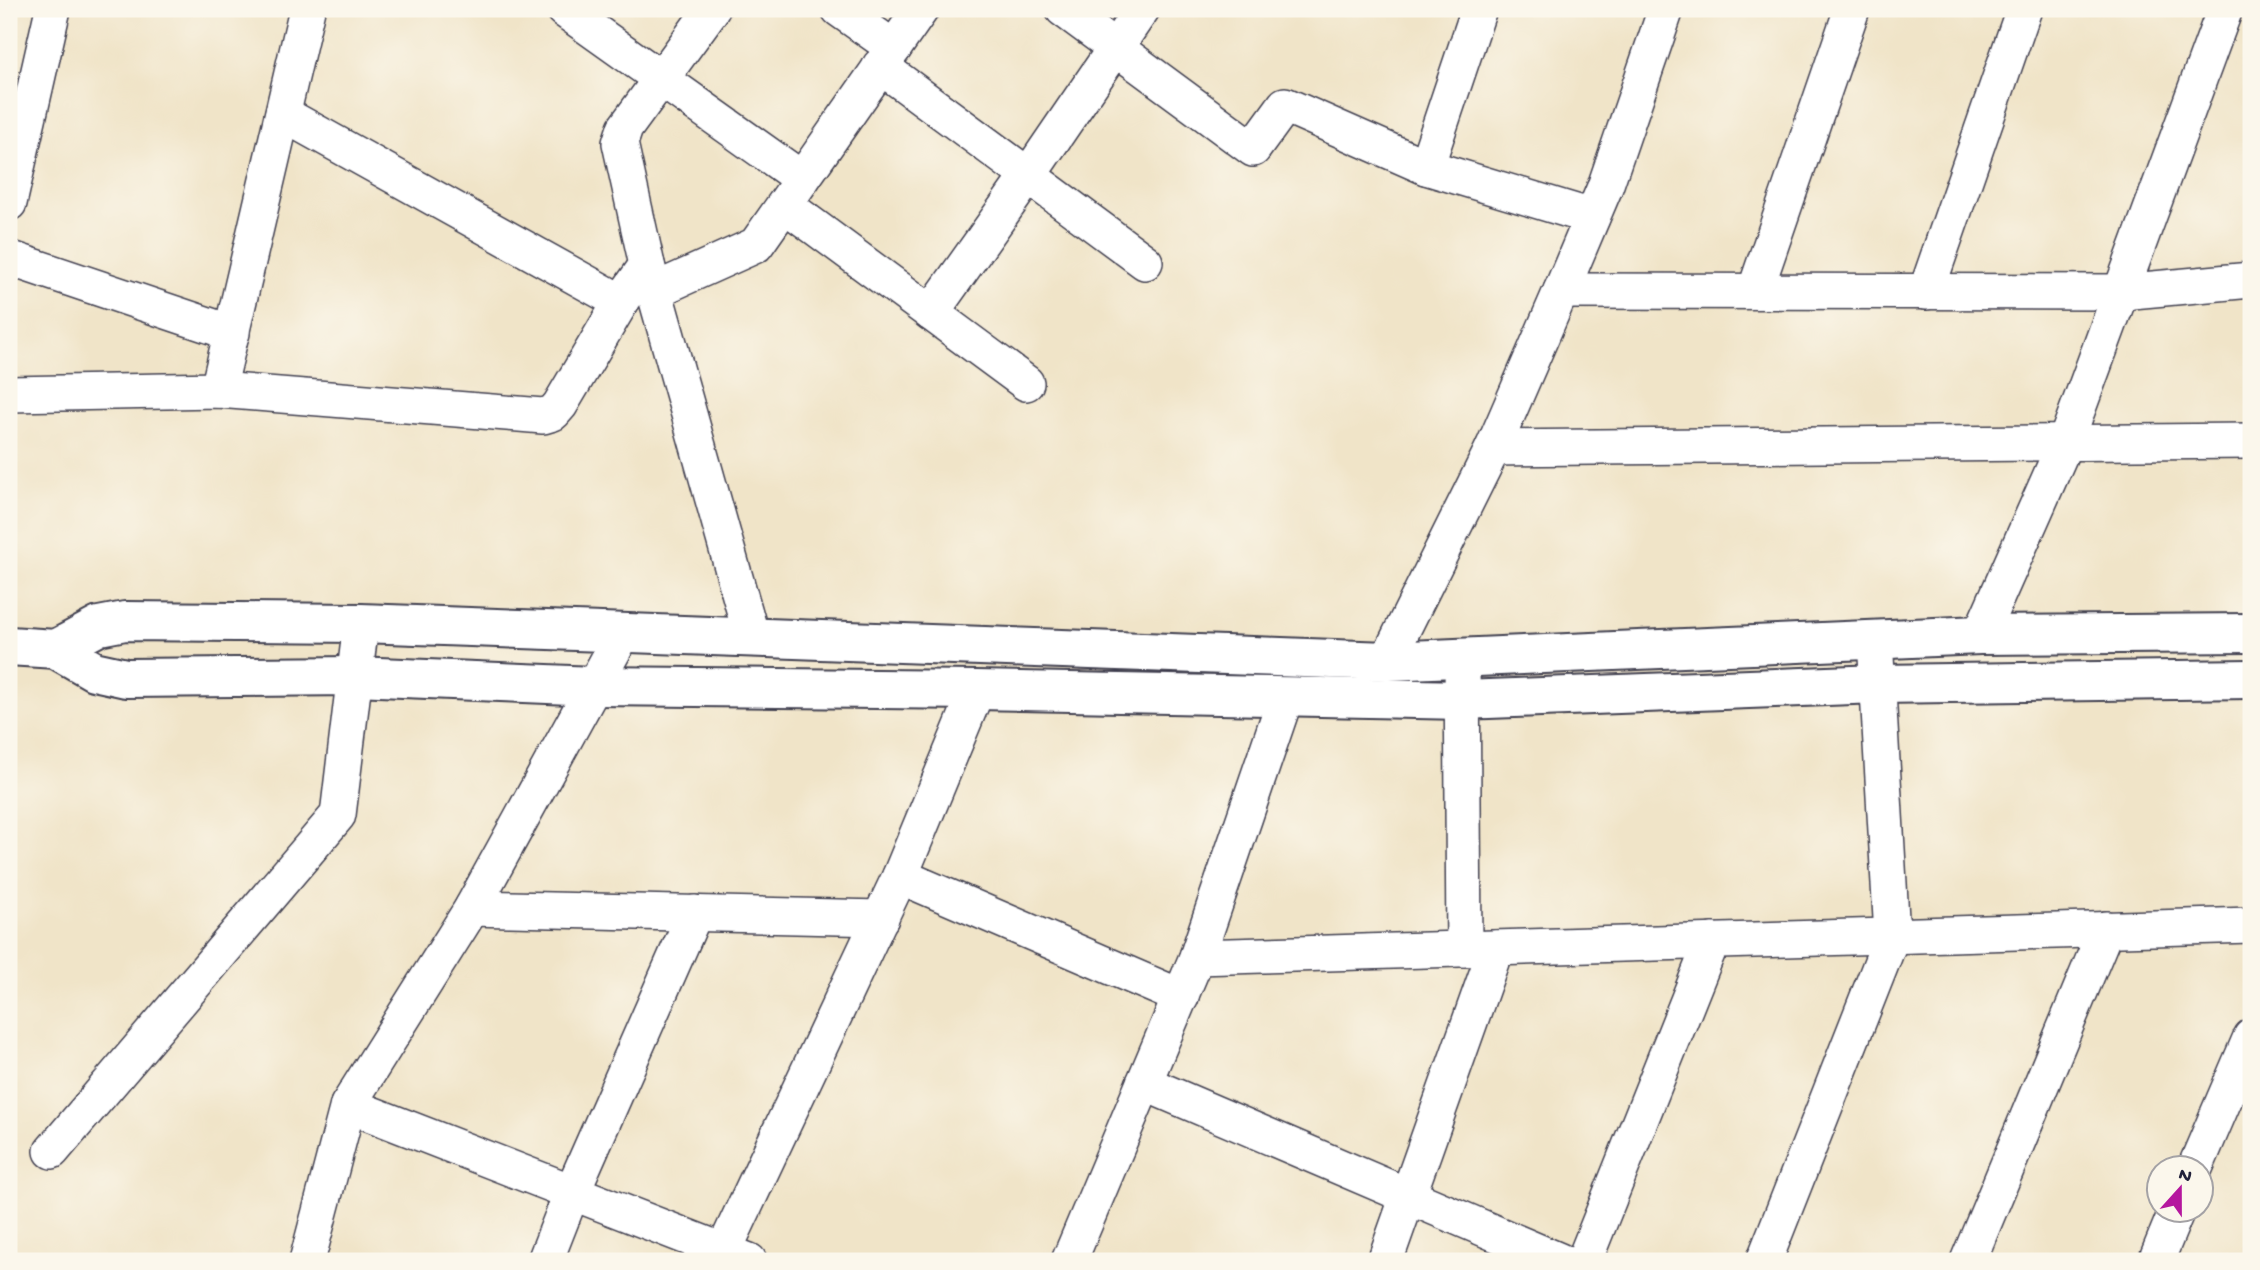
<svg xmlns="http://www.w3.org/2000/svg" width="2260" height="1270" viewBox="0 0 2260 1270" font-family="'Gochi Hand',sans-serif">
  <rect width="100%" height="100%" fill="#fbf7ec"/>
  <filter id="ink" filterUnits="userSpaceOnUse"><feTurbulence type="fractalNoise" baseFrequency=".0143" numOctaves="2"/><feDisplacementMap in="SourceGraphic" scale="14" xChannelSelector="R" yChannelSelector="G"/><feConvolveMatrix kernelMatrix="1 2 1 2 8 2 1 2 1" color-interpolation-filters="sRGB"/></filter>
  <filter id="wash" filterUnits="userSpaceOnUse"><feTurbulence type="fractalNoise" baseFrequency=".00686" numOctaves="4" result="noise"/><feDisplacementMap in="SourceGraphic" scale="28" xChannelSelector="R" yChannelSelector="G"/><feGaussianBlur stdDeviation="1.57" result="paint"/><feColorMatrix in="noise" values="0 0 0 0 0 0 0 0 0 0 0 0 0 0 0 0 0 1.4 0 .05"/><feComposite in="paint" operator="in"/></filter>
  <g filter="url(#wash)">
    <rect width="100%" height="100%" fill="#f0e4c8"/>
  </g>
  <g filter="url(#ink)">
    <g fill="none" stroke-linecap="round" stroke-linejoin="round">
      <defs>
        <g id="minor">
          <polyline points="563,9 802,179"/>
          <polyline points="712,9 625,128 620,143 647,265 752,638"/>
          <polyline points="839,9 894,48"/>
          <polyline points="1063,9 1253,149 1285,105 1426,167 1592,217"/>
          <polyline points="880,66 1145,262"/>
          <polyline points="283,114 621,302"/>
          <polyline points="1426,167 1479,9"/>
          <polyline points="9,203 53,9"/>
          <polyline points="785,205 1026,383"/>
          <polyline points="9,258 232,333"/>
          <polyline points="656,290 756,245 921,9"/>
          <polyline points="1561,291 2121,292 2251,280"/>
          <polyline points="1755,291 1852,9"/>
          <polyline points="1926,292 2024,9"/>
          <polyline points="931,313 1028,176 1142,9"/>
          <polyline points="218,390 307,9"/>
          <polyline points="9,394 218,390 543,416 553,413 560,405 621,302 647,265"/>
          <polyline points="1493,448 2251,441"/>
          <polyline points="623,633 472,908 348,1105 749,1261"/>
          <polyline points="1980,635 2066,441 2225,9"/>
          <polyline points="1462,657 1464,949"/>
          <polyline points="1387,661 1493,448 1561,291 1605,187 1666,9"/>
          <polyline points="900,876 1181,997"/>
          <polyline points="472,908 881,918"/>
          <polyline points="1197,957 2251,925"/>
          <polyline points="1144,1083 1560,1261"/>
          <polyline points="52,1151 338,815 361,623"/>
          <polyline points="2195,1168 2251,1037"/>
          <polyline points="307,1261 348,1105"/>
          <polyline points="545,1261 572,1192 695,913"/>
          <polyline points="719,1261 900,876 977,690"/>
          <polyline points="1069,1261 1197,957 1286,696"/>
          <polyline points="1385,1261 1496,948"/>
          <polyline points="1584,1261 1712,941"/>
          <polyline points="1764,1261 1892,936 1875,639"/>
          <polyline points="1968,1261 2106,929"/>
          <polyline points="2156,1261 2177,1210"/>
        </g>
        <g id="primary">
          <polyline points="9,646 56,649 94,671 126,678 355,676 594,686 977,690 1463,700 1878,684 2251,679"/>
          <polyline points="56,649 99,626 125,621 361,623 1387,661 1980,635 2251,633"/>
        </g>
      </defs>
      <use href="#minor" stroke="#413f50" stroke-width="38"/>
      <use href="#primary" stroke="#413f50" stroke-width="42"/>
      <use href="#minor" stroke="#fff" stroke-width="35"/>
      <use href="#primary" stroke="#fff" stroke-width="38"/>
    </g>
  </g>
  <rect width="2260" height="1270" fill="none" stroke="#fbf7ec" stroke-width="35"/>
  <g transform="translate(2180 1189) rotate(21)"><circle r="33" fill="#fbf7ec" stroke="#a4a2a5" stroke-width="2"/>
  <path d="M0-5L12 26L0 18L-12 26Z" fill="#b5179e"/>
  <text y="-10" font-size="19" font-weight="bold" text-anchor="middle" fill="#22223b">N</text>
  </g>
</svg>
